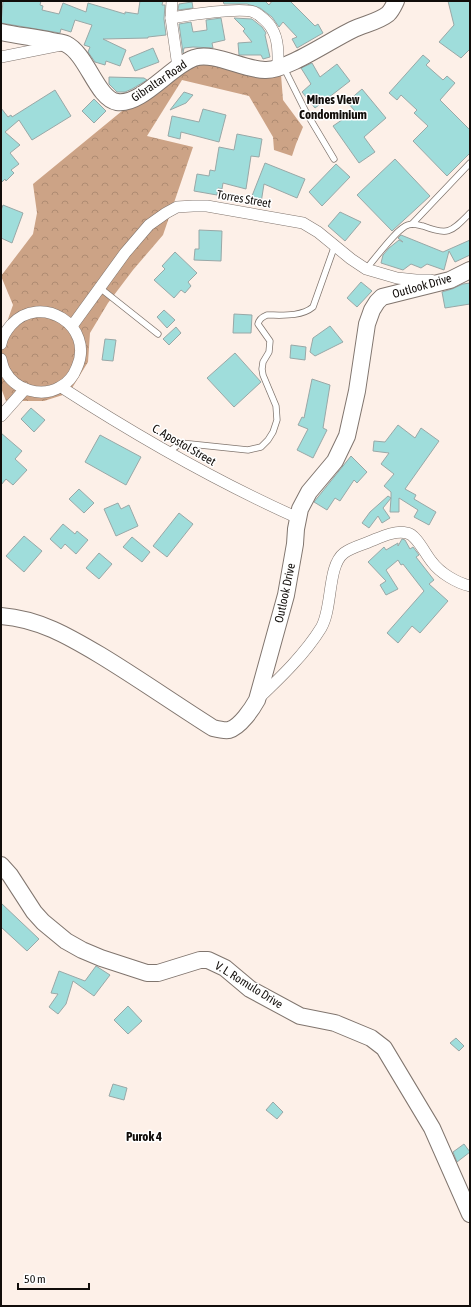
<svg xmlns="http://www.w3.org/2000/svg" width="471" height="1307" viewBox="0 0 471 1307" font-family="'Asap Condensed',sans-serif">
  <defs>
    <pattern id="forest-crowns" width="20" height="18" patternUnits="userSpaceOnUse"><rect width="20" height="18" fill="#cca386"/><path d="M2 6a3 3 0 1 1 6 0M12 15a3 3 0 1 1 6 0" fill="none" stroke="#ae8b72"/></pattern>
  </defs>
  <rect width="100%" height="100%" fill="#fdf0e8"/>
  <polygon fill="url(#forest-crowns)" points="175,62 280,62 283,100 303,127 296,144 292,156 274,150 273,137 249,96 182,80 147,136 193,147 163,235 133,270 108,303 90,333 88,362 69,393 44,401 6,401 1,388 1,339 13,305 1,276 33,234 37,213 33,184 122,111"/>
  <g fill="#9fdddb" stroke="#99a8a7">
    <polygon points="3,1 41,1 40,5 43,6 42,10 59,14 63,3 86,12 88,3 125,14 125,12 138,14 140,1 163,1 162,5 165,5 164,19 166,35 148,37 148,38 103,39 126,50 120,66 106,61 105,65 95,62 88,52 90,47 84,45 92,25 75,20 71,32 61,29 60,33 1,23"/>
    <polygon points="223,1 265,1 269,5 272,1 290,1 315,26 318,24 323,33 297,48 292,39 297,37 283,22 279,27 272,17 260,8 247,4 224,4"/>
    <polygon points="448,1 470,1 470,49 461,58 439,42 454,25"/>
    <polygon points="192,2 193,8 178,10 179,4"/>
    <polygon points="221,18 225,40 212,43 213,48 193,47 184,48 183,53 179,24 191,22 193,32 207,30 206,20"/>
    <polygon points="234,18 252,19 262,27 266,33 265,35 270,57 263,59 261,55 239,55 238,43 252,42 243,31 245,29"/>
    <polygon points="153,48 159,62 135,71 129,58"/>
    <polygon points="423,55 430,61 426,65 443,80 447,76 455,83 440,100 470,130 470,153 447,176 413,141 428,126 414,113 417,110 401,95 397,100 389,93"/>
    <polygon points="312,63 320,77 337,64 350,81 315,108 302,92 311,84 301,68"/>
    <polygon points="109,77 144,78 147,80 132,89 125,92 117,92 109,84"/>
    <polygon points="362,89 386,118 364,137 375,152 359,163 333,126 355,111 347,102"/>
    <polygon points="55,90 71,116 32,140 19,120 5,132 20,145 10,153 19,164 11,170 14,173 6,181 5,179 1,183 1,108 8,117 11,115 12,117"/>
    <polygon points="184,92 193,95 186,103 170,110"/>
    <polygon points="94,99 106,111 94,123 82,111"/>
    <polygon points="203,109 226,115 219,142 181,132 180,139 168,136 172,116 199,122"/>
    <polygon points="237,134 262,139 259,157 251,156 246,189 223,183 222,189 218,188 217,195 194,191 197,174 209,176 210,170 215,171 219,147 234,150"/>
    <polygon points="395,159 430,196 392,231 357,195"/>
    <polygon points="265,163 305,179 297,198 264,184 261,203 250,201"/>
    <polygon points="336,164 350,177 322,206 309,192"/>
    <polygon points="3,205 23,213 12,243 1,238 1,210"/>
    <polygon points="340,212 361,222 345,241 328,226"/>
    <polygon points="199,230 222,231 221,261 194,260 195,249 199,249"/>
    <polygon points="401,235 443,252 470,240 470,255 455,262 449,251 444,270 427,264 421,268 411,264 403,270 381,263 383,255 389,248 399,240 403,242 398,238"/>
    <polygon points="175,252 197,273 188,282 191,286 185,293 181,290 174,298 154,280 165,269 162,266"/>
    <polygon points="361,282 372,291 357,307 347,298"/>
    <polygon points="470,283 470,304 445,308 442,292 452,289 463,284"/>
    <polygon points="164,310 175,320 167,328 157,317"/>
    <polygon points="234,314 252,315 251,333 233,333"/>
    <polygon points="330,326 343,342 315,356 310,352 313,338"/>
    <polygon points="176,327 181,333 169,345 163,339"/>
    <polygon points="105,339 116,340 113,361 102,360"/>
    <polygon points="291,345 306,347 305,360 290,358"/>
    <polygon points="235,353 261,382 234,407 207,378"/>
    <polygon points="312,379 330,385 323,428 327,430 313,458 297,450 308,429 298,425 302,417 304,418"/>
    <polygon points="31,408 45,420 34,432 21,419"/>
    <polygon points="398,425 415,438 421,428 439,441 405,489 416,495 414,499 436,512 429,525 414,517 418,510 399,498 399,512 390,512 391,498 383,508 390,518 382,523 378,516 369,528 362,523 370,512 388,496 391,498 391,492 384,486 394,474 381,464 389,453 373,451 374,441 385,442"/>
    <polygon points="1,433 22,451 15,459 27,470 13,485 6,479 1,485"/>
    <polygon points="100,435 141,457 126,485 85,462"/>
    <polygon points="351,456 367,472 357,483 354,480 340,501 335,498 327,510 314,502"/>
    <polygon points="79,489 94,503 84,513 69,499"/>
    <polygon points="118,503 121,509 129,505 138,526 116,536 104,509"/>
    <polygon points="179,513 193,524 167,557 153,546"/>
    <polygon points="63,524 75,534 77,531 88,540 76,554 65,544 61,549 50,539"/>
    <polygon points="24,536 42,551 24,572 6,556"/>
    <polygon points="132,537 150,552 142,562 123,547"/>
    <polygon points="402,539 405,540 410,549 413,547 419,555 416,557 434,580 429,584 448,601 420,633 412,626 398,643 387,633 424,591 403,564 401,565 398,560 386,570 398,589 386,595 380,585 386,581 368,562 384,547 386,550 398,543 398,546"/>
    <polygon points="99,553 112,564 99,579 86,568"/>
    <polygon points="1,903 39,939 27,951 1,927"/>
    <polygon points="96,966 110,975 94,996 73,981 66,1004 58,1014 49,1007 58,994 51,993 59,971 85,981"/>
    <polygon points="128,1006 142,1021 128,1034 114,1020"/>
    <polygon points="456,1038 464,1046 459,1051 450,1043"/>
    <polygon points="113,1084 127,1088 124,1100 109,1096"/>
    <polygon points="273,1102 283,1112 277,1119 266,1110"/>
    <polygon points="464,1144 470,1152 457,1162 453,1152"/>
  </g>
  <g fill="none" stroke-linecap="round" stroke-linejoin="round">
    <defs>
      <g id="lane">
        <polyline points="284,68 306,112 334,159"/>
        <polyline points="412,224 470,163"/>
        <path d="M366 269C375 259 397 228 408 225 413 223 418 225 423 226 449 236 451 232 470 213"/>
        <polyline points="100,288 158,334"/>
        <path d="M168 452 181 443 248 450 261 447 268 440 273 432 277 420 276 406 263 375 262 369 263 362 269 352 270 341 258 324C259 319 262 317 267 315 282 315 301 317 313 307L335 245"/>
      </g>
      <g id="street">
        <polyline points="172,1 171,18 178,67"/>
        <path d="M171 18C188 15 240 7 254 12 260 15 269 23 272 29 279 40 278 56 278 68"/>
        <polyline points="1,57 61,45"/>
        <polyline points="72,326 125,253 149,225 166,213 177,207 193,206 207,206 303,223 318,232 351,259 366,269 397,278 416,280 431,280"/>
        <path d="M1 344C2 337 6 331 11 325 41 292 95 326 77 367 74 375 68 383 60 387 41 398 15 390 5 371 3 368 2 363 1 359"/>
        <path d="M61 387C137 436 215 481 298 518"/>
        <polyline points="1,416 25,389"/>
        <path d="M259 698C281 677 305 654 321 628 333 608 327 566 344 553 352 547 362 545 371 541 381 537 395 530 407 533 417 535 425 554 432 562 440 573 457 583 470 586"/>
      </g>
      <g id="secondary">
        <path d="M1 32C18 36 35 37 52 41 56 42 62 42 66 44 87 54 97 99 117 102 141 106 171 66 194 58 213 51 244 70 265 70 286 71 331 40 352 30 364 24 378 22 388 14 392 10 394 5 396 1"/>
        <path d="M1 616C39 619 68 636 100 655 138 678 175 704 213 728 217 729 225 731 229 730 240 727 252 709 257 700L286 595 295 544 296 529 300 509 309 492 335 461 347 436 357 391 367 324 372 310 377 302 382 297 450 280 470 270"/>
        <polyline points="1,865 10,875 34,912 43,922 66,941 82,950 101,958 147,973 158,973 200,960 208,960 225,968 250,989 300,1016 335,1023 371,1038 384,1048 432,1128 470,1214"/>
      </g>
    </defs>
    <use href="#lane" stroke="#80756e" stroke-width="7"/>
    <use href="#street" stroke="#80756e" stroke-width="12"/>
    <use href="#secondary" stroke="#80756e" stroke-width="18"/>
    <use href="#lane" stroke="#fff" stroke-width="5.5"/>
    <use href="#street" stroke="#fff" stroke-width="11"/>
    <use href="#secondary" stroke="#fff" stroke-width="16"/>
  </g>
  <g text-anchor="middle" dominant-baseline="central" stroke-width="3" stroke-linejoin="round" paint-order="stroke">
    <g font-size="12" fill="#110d0a" stroke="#fff">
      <text transform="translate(159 81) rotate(-34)">Gibraltar Road</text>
      <text transform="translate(244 199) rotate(10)">Torres Street</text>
      <text transform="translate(422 286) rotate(-16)">Outlook Drive</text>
      <text transform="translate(184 445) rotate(30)">C. Apostol Street</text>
      <text transform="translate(285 593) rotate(-78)">Outlook Drive</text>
      <text transform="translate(249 985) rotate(32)">V. L. Romulo Drive</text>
    </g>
    <g font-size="13" font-weight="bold" fill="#110d0a" stroke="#fff">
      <text x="333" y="99">Mines View<tspan x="333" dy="15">Condominium</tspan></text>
      <text x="144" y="1136">Purok 4</text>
    </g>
  </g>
  <rect width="471" height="1307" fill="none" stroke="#110d0a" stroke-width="4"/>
  <path d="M18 1283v6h71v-6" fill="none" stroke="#110d0a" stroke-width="2"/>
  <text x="24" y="1283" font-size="12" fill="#110d0a" stroke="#ffffff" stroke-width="3" paint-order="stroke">50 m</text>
</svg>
